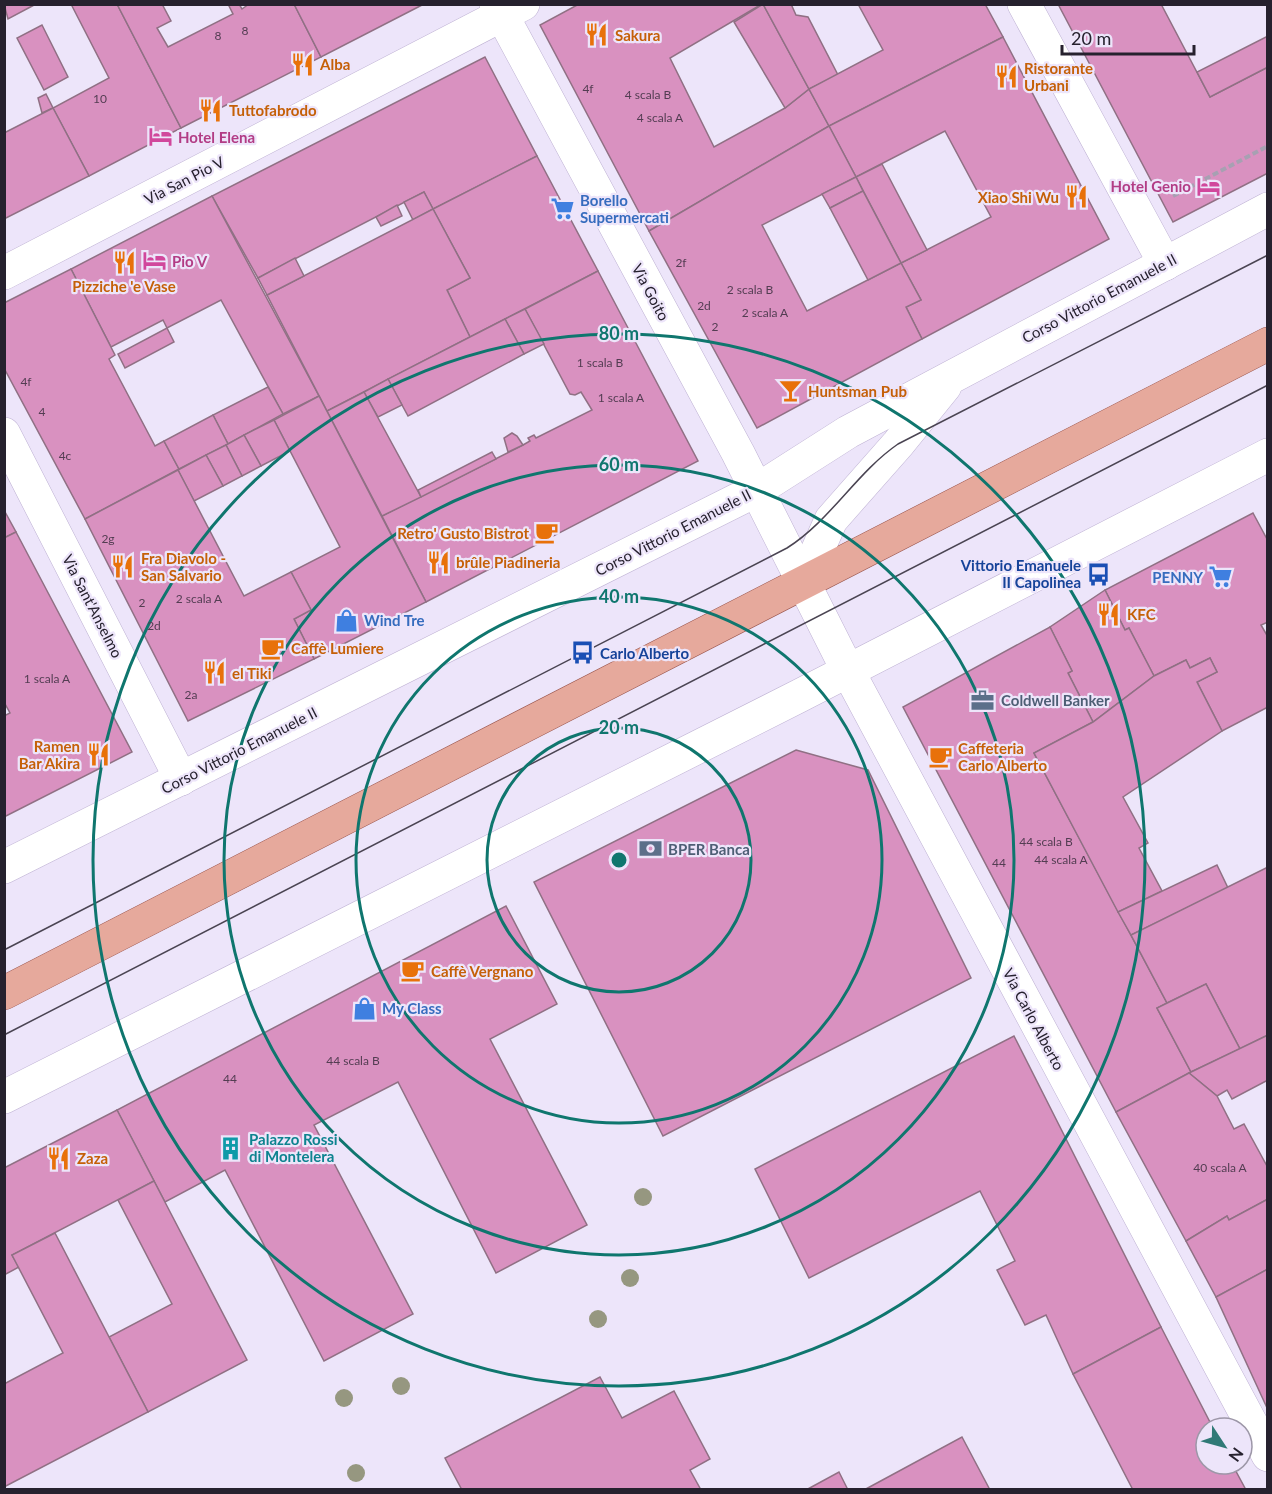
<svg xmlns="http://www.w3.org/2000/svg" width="1272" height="1494" viewBox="0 0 1272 1494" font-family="Lato,sans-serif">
  <rect width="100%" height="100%" fill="#ede5fa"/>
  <g fill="#d991c0" stroke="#907084" stroke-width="1.5">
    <polygon points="4,4 36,4 8,19"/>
    <polygon points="71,4 117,4 181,128 89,176 53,108 109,78"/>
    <polygon points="117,4 162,4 171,21 157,28 168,47 233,14 228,4 239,4 242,9 249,4 294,4 321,57 181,128"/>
    <polygon points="294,4 424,4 321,57"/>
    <polygon points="579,4 762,4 670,58 714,147 785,108 809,89 829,126 649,231 540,25"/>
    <polygon points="763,4 809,89 785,108 734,22"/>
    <polygon points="763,4 791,4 796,15 808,17 838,75 809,89"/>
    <polygon points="858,4 985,4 1003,37 829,126 809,89 883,50"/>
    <polygon points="1058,4 1161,4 1210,97 1268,67 1268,173 1173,222"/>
    <polygon points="42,25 68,77 44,90 17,38"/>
    <polygon points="1268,36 1268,67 1210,97 1197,72"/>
    <polygon points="1003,37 1109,239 922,339 906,307 921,300 901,263 991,217 945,131 856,177 829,126"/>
    <polygon points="485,57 537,156 433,209 424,192 258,278 212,196"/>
    <polygon points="46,94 53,108 42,113 38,98"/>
    <polygon points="53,108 89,176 4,219 4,133"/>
    <polygon points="829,126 856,177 762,225 807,311 901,263 921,300 906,307 922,339 757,428 649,231"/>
    <polygon points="537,156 598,271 470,337 447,290 470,278 433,209"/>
    <polygon points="882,164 927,250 901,263 856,177"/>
    <polygon points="856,177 863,191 830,208 822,194"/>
    <polygon points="863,191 901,263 868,280 830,208"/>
    <polygon points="424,192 433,209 413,220 404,202"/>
    <polygon points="212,196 319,396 283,414 221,300 167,328 163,320 111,347 71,269"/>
    <polygon points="397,205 402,216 381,226 376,217"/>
    <polygon points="433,209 470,278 447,290 470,337 327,411 267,295"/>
    <polygon points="295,258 304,276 267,295 258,278"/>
    <polygon points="71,269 115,355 109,359 155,446 164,441 179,469 85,519 4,368 4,303"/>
    <polygon points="598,271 698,461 426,602 382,516 523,445 530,441 528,438 534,435 536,438 592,410 581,392 575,395 570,394 525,309"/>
    <polygon points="525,309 544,344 524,354 505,319"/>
    <polygon points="505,319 524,354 408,416 388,379"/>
    <polygon points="167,328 174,342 125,368 118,354"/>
    <polygon points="388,379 402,405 378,417 364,392"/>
    <polygon points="268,387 283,414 228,444 213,415"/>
    <polygon points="364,392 421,497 382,516 327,411"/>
    <polygon points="319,396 426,602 314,659 294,619 311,610 291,572 340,547 274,420"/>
    <polygon points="213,415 228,444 179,469 164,441"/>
    <polygon points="274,420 290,451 261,466 244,435"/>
    <polygon points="512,433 517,436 523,445 508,452 504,438"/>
    <polygon points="244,435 261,466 242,476 226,445"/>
    <polygon points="226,445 242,476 223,486 206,455"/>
    <polygon points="492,452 496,459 421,497 418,490"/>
    <polygon points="206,455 223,486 194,501 178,470"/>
    <polygon points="178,470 244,596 291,572 311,610 294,619 314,659 188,721 85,519"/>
    <polygon points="4,510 16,532 4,538"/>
    <polygon points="1253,513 1268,541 1268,622 1261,625 1268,637 1268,707 1222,731 1197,682 1217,672 1210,658 1190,668 1186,660 1154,676 1129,628 1125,630 1105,590"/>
    <polygon points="16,532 132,752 4,817 4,716 10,713 4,702 4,538"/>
    <polygon points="1105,590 1125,630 1129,628 1154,676 1093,722 1068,673 1072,671 1050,627"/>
    <polygon points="1050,627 1072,671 1068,673 1093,722 1034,753 1167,1003 1157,1008 1191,1072 1116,1112 903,707"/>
    <polygon points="1210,658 1217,672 1197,682 1222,731 1123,797 1148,843 1139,848 1162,891 1118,912 1034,753 1093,722 1154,676 1186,660 1190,668"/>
    <polygon points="796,750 868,770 971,978 663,1136 534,882"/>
    <polygon points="1217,865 1228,888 1131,935 1118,912"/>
    <polygon points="1268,867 1268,1035 1240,1049 1206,984 1167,1003 1131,935"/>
    <polygon points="506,906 557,1004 490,1039 587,1225 496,1273 398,1082 314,1125 413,1314 324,1361 225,1170 165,1202 117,1110"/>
    <polygon points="1206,984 1240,1049 1191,1072 1157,1008"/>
    <polygon points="1268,1035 1268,1080 1232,1099 1227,1090 1217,1096 1189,1073"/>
    <polygon points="1014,1036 1161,1327 1073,1374 1046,1315 1025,1325 997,1270 1015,1261 980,1191 809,1278 755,1169"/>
    <polygon points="1189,1073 1217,1096 1234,1129 1244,1124 1268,1168 1268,1199 1229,1220 1227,1216 1186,1241 1116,1112"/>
    <polygon points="117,1110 154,1181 12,1255 19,1267 4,1275 4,1168"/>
    <polygon points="154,1181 247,1360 148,1412 109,1337 172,1304 118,1200"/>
    <polygon points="1268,1199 1268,1269 1216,1297 1186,1241 1227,1216 1229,1220"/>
    <polygon points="55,1233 148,1412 4,1487 4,1384 63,1353 12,1255"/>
    <polygon points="1268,1269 1268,1410 1216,1297"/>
    <polygon points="1161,1327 1213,1428 1206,1428 1206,1464 1232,1464 1246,1490 1133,1490 1073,1374"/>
    <polygon points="600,1377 622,1418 674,1391 710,1459 690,1470 701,1490 462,1490 445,1458"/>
    <polygon points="962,1437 990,1490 864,1490"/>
    <polygon points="839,1472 848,1490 806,1490"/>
  </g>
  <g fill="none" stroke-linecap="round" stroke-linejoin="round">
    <defs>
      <g id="minor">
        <polyline points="496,4 738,453 848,671 1268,1455"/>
        <polyline points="1024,4 1165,264"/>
        <polyline points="4,273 523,4"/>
        <polyline points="4,434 181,779"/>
        <polyline points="804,581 831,520 898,444 945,386"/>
        <polyline points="4,867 757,490 848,432 1268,209"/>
        <polyline points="4,1097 799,696 1268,455"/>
      </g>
      <polyline id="major" points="4,993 1268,344"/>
    </defs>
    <use href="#minor" stroke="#beb1d3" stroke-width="34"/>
    <use href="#major" stroke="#98544b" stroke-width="34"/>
    <polyline stroke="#a7a0b2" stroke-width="4" stroke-dasharray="6 3" stroke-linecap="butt" points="1173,196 1268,146"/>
    <use href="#minor" stroke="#fff" stroke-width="33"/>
    <use href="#major" stroke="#e6a99c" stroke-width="33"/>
    <g stroke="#4a4452" stroke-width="1.5">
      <path d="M4 950 787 548C830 521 856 473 898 444L1268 255"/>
      <polyline points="4,1035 1268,385"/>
    </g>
  </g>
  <g fill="#969780">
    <circle cx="643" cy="1197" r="9"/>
    <circle cx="630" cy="1278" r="9"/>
    <circle cx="598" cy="1319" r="9"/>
    <circle cx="401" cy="1386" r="9"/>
    <circle cx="344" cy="1398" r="9"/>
    <circle cx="356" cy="1473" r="9"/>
  </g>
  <g fill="none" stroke="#0f766e" stroke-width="3">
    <circle cx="619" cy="860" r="132"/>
    <circle cx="619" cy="860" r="263"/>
    <circle cx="619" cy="860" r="395"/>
    <circle cx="619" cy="860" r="526"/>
  </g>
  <defs>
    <symbol id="restaurant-bare" viewBox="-9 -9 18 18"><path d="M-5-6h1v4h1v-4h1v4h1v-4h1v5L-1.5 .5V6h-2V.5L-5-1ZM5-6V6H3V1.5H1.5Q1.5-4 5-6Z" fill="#e8710a" stroke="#ede5fa" stroke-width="2.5" paint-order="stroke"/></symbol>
    <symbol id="hotel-bare" viewBox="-9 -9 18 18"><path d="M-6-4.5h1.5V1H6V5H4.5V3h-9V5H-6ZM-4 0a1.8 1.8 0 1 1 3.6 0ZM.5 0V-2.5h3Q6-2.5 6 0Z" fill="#d1479c" stroke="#ede5fa" stroke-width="2.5" paint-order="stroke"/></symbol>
    <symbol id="supermarket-bare" viewBox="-9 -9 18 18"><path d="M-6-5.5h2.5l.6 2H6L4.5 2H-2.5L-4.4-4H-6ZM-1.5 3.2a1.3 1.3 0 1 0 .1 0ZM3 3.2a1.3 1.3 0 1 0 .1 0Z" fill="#3f7fe0" stroke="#ede5fa" stroke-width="2.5" paint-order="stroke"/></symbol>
    <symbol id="bar-bare" viewBox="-9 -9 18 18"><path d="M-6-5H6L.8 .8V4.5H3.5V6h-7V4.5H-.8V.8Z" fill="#e8710a" stroke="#ede5fa" stroke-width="2.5" paint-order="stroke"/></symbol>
    <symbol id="cafe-bare" viewBox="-9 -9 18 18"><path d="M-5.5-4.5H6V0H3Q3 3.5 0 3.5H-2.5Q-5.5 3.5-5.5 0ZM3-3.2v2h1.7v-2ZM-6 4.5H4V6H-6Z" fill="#e8710a" stroke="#ede5fa" stroke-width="2.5" paint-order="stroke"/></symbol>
    <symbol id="bus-bare" viewBox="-9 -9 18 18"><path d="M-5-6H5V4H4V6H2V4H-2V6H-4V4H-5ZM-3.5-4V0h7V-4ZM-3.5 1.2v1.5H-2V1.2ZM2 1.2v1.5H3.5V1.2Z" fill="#1a4fb4" stroke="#ede5fa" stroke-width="2.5" paint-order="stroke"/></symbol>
    <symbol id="shop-bare" viewBox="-9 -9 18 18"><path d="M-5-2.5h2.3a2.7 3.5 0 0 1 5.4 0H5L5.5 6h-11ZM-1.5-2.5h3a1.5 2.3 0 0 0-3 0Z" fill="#3f7fe0" stroke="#ede5fa" stroke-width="2.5" paint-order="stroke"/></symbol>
    <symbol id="office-bare" viewBox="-9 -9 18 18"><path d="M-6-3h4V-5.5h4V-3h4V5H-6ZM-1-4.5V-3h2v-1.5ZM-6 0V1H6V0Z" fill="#5c6f8a" stroke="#ede5fa" stroke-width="2.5" paint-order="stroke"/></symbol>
    <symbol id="bank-bare" viewBox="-9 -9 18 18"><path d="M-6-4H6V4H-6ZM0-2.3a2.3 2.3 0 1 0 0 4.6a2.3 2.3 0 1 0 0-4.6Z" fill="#5c6f8a" stroke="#ede5fa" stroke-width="2.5" paint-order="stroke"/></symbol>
    <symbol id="building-bare" viewBox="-9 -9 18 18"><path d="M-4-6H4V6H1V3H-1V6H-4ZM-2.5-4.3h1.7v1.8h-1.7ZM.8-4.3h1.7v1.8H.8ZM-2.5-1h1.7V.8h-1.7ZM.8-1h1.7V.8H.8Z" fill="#0f9aa8" stroke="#ede5fa" stroke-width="2.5" paint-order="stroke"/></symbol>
  </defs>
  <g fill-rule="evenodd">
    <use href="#restaurant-bare" x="580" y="18" width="33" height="33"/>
    <use href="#restaurant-bare" x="286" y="48" width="33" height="33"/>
    <use href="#restaurant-bare" x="990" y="60" width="33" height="33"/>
    <use href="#restaurant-bare" x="194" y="94" width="33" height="33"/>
    <use href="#hotel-bare" x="144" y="120" width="33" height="33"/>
    <use href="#hotel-bare" x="1192" y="170" width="33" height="33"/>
    <use href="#restaurant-bare" x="1060" y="180" width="33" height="33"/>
    <use href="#supermarket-bare" x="546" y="192" width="33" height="33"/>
    <use href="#hotel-bare" x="138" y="244" width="33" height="33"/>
    <use href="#restaurant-bare" x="108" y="246" width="33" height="33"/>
    <use href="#bar-bare" x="774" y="374" width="33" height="33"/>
    <use href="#cafe-bare" x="530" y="516" width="33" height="33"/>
    <use href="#restaurant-bare" x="422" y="546" width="33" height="33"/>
    <use href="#restaurant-bare" x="106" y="550" width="33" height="33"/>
    <use href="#bus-bare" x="1082" y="558" width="33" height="33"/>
    <use href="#supermarket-bare" x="1204" y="560" width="33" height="33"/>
    <use href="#restaurant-bare" x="1092" y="598" width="33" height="33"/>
    <use href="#shop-bare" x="330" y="604" width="33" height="33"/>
    <use href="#cafe-bare" x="256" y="632" width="33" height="33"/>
    <use href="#bus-bare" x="566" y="636" width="33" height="33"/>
    <use href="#restaurant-bare" x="198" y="656" width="33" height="33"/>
    <use href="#office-bare" x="966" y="684" width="33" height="33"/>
    <use href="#restaurant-bare" x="82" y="738" width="33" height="33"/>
    <use href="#cafe-bare" x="924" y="740" width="33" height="33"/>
    <use href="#bank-bare" x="634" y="832" width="33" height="33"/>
    <use href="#cafe-bare" x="396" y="954" width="33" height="33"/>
    <use href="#shop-bare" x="348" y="992" width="33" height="33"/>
    <use href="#building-bare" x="214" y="1132" width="33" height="33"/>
    <use href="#restaurant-bare" x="42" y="1142" width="33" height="33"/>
  </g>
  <g text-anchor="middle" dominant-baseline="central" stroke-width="4.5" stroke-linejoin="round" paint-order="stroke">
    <g font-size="12" fill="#533d52">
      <text x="245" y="30">8</text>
      <text x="218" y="35">8</text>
      <text x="588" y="88">4f</text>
      <text x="648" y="94">4 scala B</text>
      <text x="100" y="98">10</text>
      <text x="660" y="117">4 scala A</text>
      <text x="681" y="262">2f</text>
      <text x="750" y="289">2 scala B</text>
      <text x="704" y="305">2d</text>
      <text x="765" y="312">2 scala A</text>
      <text x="715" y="326">2</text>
      <text x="600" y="362">1 scala B</text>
      <text x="26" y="381">4f</text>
      <text x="621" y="397">1 scala A</text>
      <text x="42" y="411">4</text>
      <text x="65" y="455">4c</text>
      <text x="108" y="538">2g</text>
      <text x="199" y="598">2 scala A</text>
      <text x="142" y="602">2</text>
      <text x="154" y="625">2d</text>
      <text x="47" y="678">1 scala A</text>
      <text x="191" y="694">2a</text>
      <text x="1046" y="841">44 scala B</text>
      <text x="1061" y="859">44 scala A</text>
      <text x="999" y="862">44</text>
      <text x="353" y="1060">44 scala B</text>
      <text x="230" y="1078">44</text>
      <text x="1220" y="1167">40 scala A</text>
    </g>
    <g font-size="15" font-weight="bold" fill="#c56008" stroke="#ede5fa" text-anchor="start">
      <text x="615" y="35">Sakura</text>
      <text x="320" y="64">Alba</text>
      <text x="1024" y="68">Ristorante<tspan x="1024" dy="17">Urbani</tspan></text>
      <text x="229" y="110">Tuttofabrodo</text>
      <text x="1059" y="197" text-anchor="end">Xiao Shi Wu</text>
      <text x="124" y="286" text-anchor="middle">Pizziche 'e Vase</text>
      <text x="808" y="391">Huntsman Pub</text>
      <text x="529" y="533" text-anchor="end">Retro' Gusto Bistrot</text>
      <text x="141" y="558">Fra Diavolo -<tspan x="141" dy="17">San Salvario</tspan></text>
      <text x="456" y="562">brûle Piadineria</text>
      <text x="1127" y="614">KFC</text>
      <text x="291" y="648">Caffè Lumiere</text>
      <text x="232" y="673">el Tiki</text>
      <text x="80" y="746" text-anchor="end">Ramen<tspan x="80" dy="17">Bar Akira</tspan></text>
      <text x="958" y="748">Caffeteria<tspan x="958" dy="17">Carlo Alberto</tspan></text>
      <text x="431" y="971">Caffè Vergnano</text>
      <text x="77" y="1158">Zaza</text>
    </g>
    <g font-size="15" font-weight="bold" fill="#b23c85" stroke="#ede5fa" text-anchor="start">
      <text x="178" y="137">Hotel Elena</text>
      <text x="1191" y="186" text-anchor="end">Hotel Genio</text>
      <text x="172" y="261">Pio V</text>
    </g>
    <g font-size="15" fill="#26212e" stroke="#ede5fa">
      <text transform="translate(184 180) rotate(-27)">Via San Pio V</text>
      <text transform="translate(651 292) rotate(62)">Via Goito</text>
      <text transform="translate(1099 298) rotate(-28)">Corso Vittorio Emanuele II</text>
      <text transform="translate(673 532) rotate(-27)">Corso Vittorio Emanuele II</text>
      <text transform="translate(93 606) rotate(63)">Via Sant'Anselmo</text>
      <text transform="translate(239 750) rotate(-27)">Corso Vittorio Emanuele II</text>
      <text transform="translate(1034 1019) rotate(62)">Via Carlo Alberto</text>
    </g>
    <g font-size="15" font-weight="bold" fill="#366cbe" stroke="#ede5fa" text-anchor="start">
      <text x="580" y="200">Borello<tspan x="580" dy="17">Supermercati</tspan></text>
      <text x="1203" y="577" text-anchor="end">PENNY</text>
      <text x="364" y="620">Wind Tre</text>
      <text x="382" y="1008">My Class</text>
    </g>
    <g font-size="15" font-weight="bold" fill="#164399" stroke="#ede5fa" text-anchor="end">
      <text x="1081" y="565">Vittorio Emanuele<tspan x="1081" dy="17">II Capolinea</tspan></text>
      <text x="600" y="653" text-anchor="start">Carlo Alberto</text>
    </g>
    <g font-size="15" font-weight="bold" fill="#4e5e75" stroke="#ede5fa" text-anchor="start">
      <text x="1001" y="700">Coldwell Banker</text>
      <text x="668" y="849">BPER Banca</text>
    </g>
    <g font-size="15" font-weight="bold" fill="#0d838f" stroke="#ede5fa" text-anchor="start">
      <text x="249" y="1139">Palazzo Rossi<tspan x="249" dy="17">di Montelera</tspan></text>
    </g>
  </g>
  <circle cx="619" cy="860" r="9" fill="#0f766e" stroke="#ede5fa" stroke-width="3"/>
  <g font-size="18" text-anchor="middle" font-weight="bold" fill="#0f766e" stroke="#ede5fa" stroke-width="4.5" stroke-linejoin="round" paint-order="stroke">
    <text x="619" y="340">80 m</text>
    <text x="619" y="471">60 m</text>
    <text x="619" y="603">40 m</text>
    <text x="619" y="734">20 m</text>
  </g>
  <rect width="1272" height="1494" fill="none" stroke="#26212e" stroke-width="12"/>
  <g transform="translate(1224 1446) rotate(126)"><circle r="28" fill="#ede5fa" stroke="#9d97a8" stroke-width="1.5"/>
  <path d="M0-4.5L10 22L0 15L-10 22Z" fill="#307976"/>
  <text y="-9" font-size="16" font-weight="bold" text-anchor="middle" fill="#26212e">N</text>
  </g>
  <path d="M1062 45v9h132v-9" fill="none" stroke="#26212e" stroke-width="3"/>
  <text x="1071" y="45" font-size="18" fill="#26212e" stroke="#ede5fa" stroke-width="4.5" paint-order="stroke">20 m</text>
</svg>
